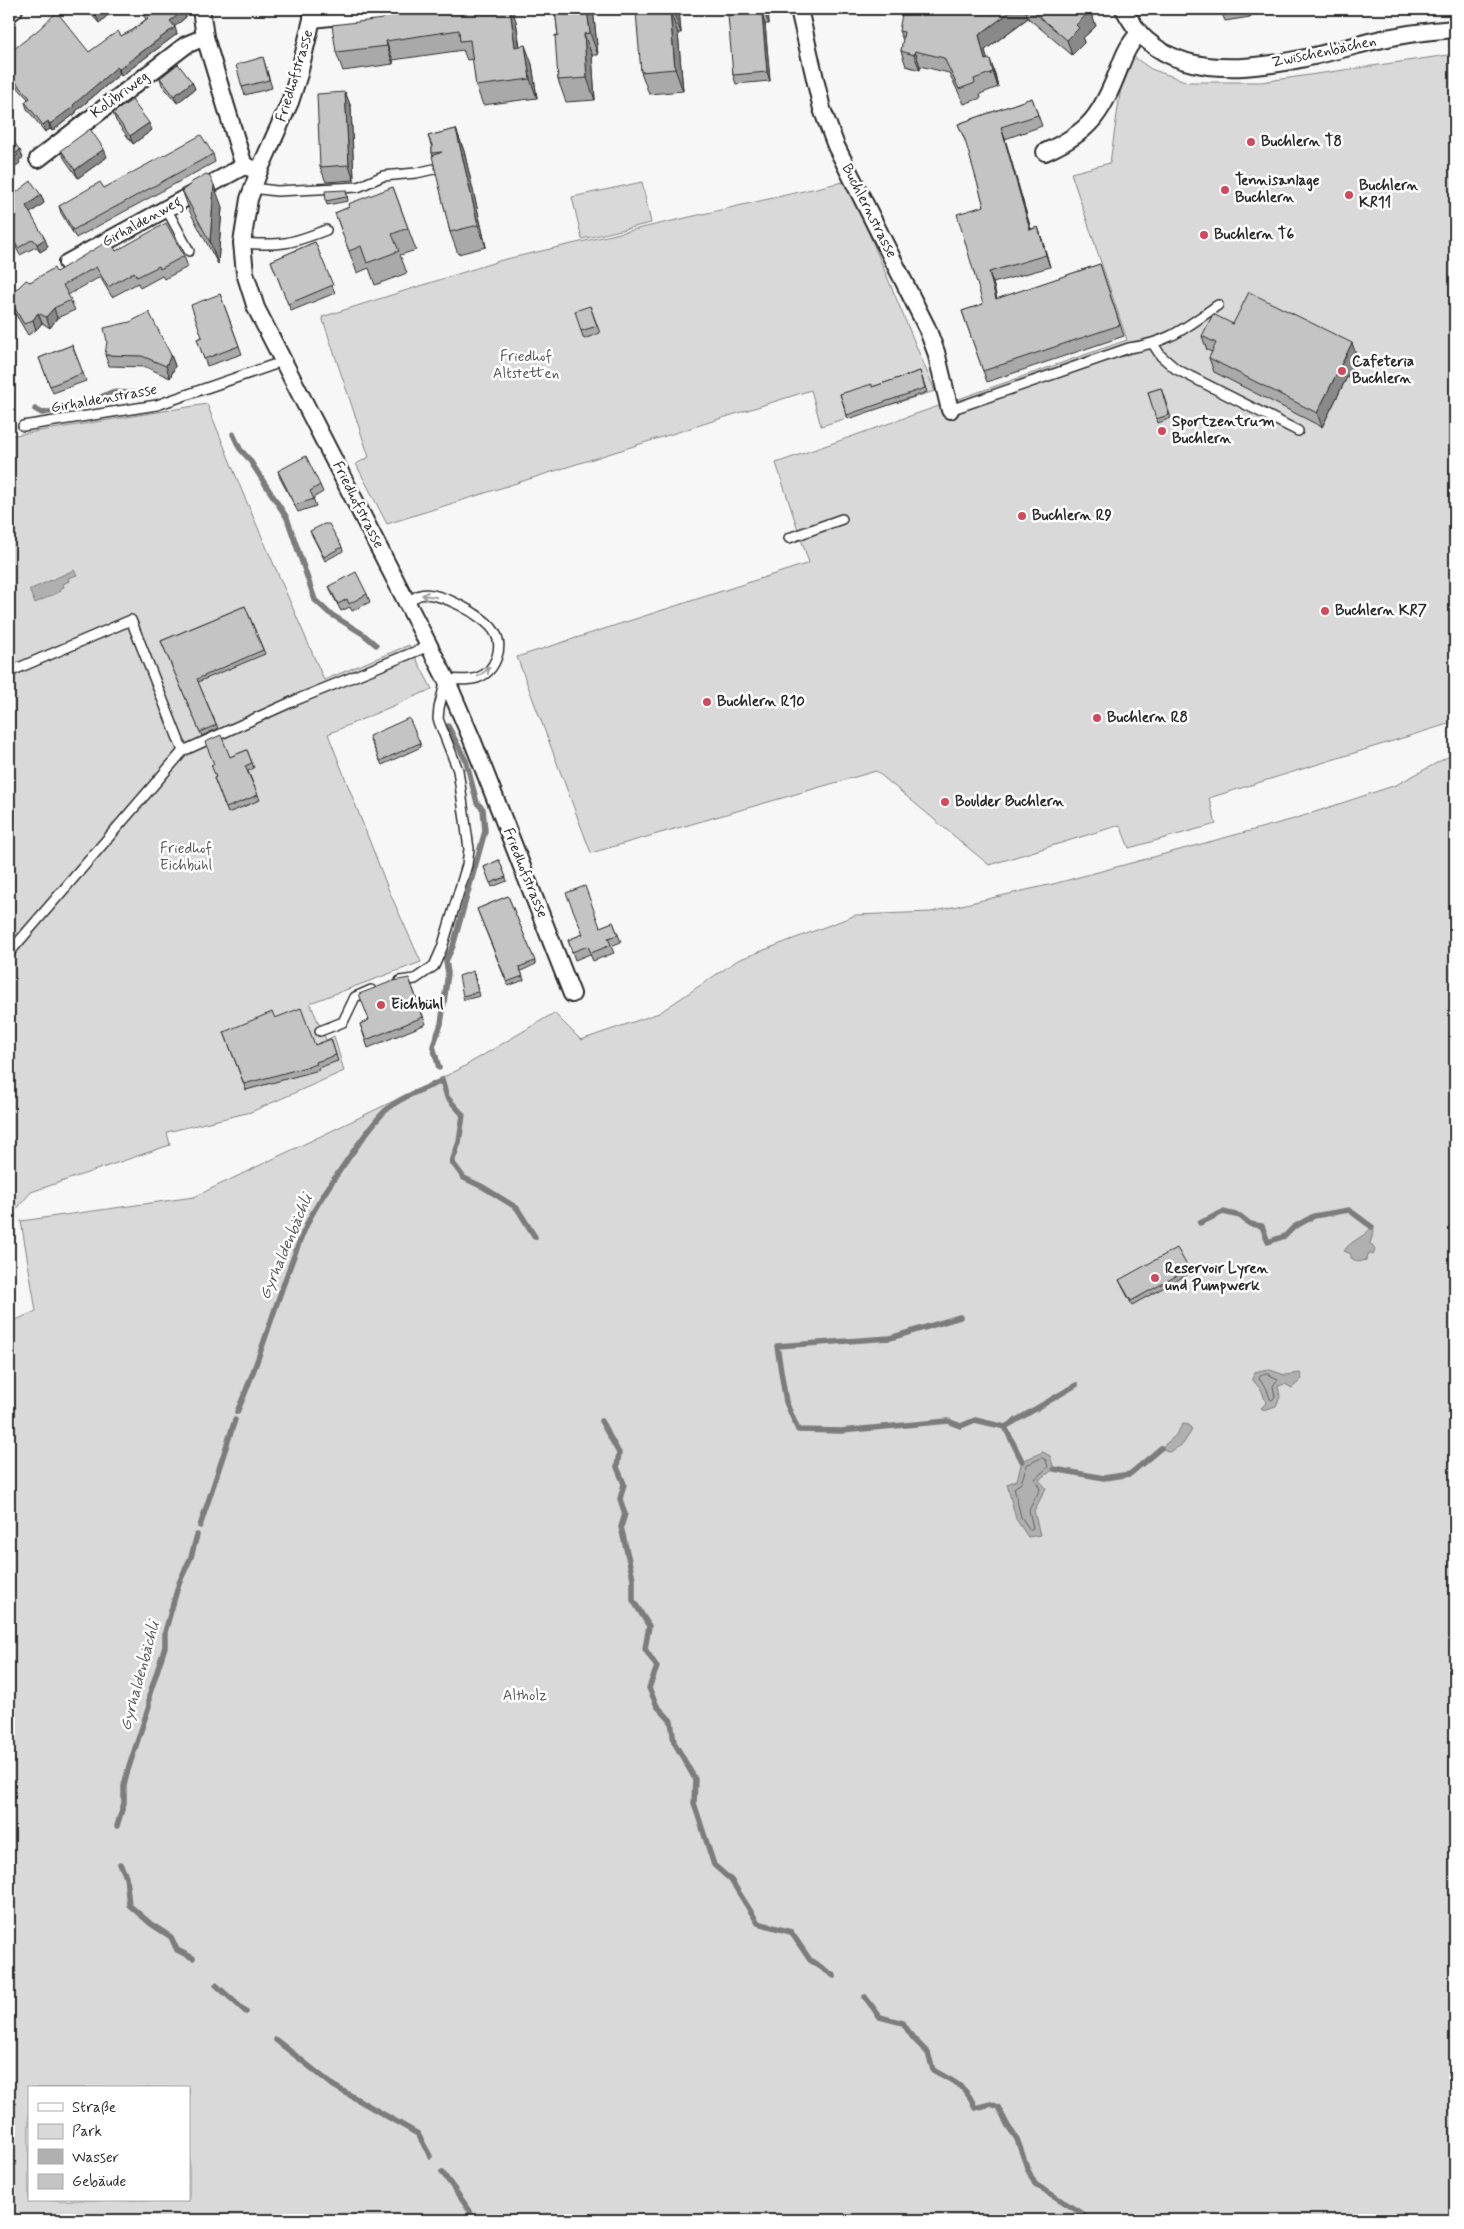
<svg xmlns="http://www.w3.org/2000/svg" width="1464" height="2229" viewBox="0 0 1464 2229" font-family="Mynerve,sans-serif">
  <rect width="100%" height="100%" fill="#f7f7f7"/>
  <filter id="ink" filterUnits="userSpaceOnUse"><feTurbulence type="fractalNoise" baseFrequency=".02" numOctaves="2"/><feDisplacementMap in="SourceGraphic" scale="10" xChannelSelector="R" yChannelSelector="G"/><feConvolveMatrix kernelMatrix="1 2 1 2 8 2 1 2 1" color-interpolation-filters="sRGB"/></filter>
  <g filter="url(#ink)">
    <g fill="#d9d9d9" stroke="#828282" fill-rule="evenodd">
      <polygon points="1455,54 1455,717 1451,723 1209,798 1216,824 1129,848 1120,825 989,865 876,771 591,853 517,657 809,563 776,463 1127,340 1071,173 1110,163 1124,66 1131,55 1151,69 1188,82 1261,82"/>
      <polygon points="847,181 935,391 821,426 811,390 387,524 356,464 369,457 322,317 502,260"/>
      <polygon points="642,182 651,223 582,239 572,197"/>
      <polygon points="207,404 242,491 324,680 409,645 432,689 328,734 389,891 421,962 310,1003 326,1040 334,1036 344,1071 251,1112 167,1132 170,1145 31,1192 9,1218 9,436"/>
      <path d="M1455 753V2220H9V1323L36 1311 21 1221 194 1197 458 1070 554 1013 581 1040 659 1013 738 960 856 915 931 912 1057 883 1294 819 1396 785ZM29 2088H189V2200H29Z"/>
    </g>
    <g fill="#b0b0b0" stroke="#7b7b7b">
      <polygon points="74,570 77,575 68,578 69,581 63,584 64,587 60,589 61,591 35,603 29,590"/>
      <path d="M1372 1227 1374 1231 1370 1243 1375 1250 1373 1255 1369 1253 1366 1260 1358 1262 1351 1258V1254L1344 1251C1351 1240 1365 1237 1372 1227Z"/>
      <polygon points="1267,1369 1285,1375 1300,1373 1302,1379 1292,1388 1285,1384 1278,1386 1280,1397 1276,1406 1264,1410 1261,1408 1266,1403 1262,1391 1252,1379 1255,1372"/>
      <polygon points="1183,1424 1189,1425 1192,1430 1183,1444 1170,1452 1161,1448 1175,1436"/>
      <polygon points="1043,1452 1050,1456 1054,1469 1039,1480 1046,1488 1034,1511 1040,1535 1028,1537 1016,1519 1007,1484 1017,1480 1022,1461"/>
    </g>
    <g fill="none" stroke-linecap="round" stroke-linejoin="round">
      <g stroke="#606060" stroke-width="1">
        <polygon points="1267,1374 1278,1379 1273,1386 1275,1397 1272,1400 1270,1399 1267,1389 1259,1379 1260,1376"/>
        <polygon points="1042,1458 1046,1460 1048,1467 1035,1479 1040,1489 1029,1510 1033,1528 1030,1530 1021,1517 1014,1488 1021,1483 1027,1465"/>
      </g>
      <g stroke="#7b7b7b" stroke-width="5.5">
        <polyline points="35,409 42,413 79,407 112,392 148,394"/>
        <polyline points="233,434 240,449 249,459 287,518 315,600 329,613 363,634 376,645"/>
        <polyline points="439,1068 433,1046 441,1024 448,973 446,961 453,946 485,831 483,809 477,803 466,761 448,726"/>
        <polyline points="442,1080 447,1097 463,1115 459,1142 452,1162 464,1178 483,1187 517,1208 535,1237"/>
        <polyline points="1200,1223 1223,1212 1240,1216 1250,1224 1262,1226 1268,1242 1285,1236 1294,1227 1314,1216 1349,1210 1372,1227"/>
        <polyline points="960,1317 890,1338 777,1346 786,1402 798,1430 841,1431 948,1421 961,1426 975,1420 1005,1427 1022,1461"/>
        <path d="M237 1412C265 1350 280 1282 309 1220 321 1196 337 1175 352 1153 362 1139 373 1123 385 1111 400 1097 424 1089 442 1081"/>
        <polyline points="601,1421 619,1453 617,1467 624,1484 620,1499 625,1514 621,1527 633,1578 633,1600 649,1626 645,1649 657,1667 649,1688 657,1706 671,1721 674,1742 695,1779 694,1803 714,1865 731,1880 758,1923 791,1932 810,1960 834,1976"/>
        <polyline points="1005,1427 1076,1385"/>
        <polyline points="1054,1469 1104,1478 1130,1474 1161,1448"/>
        <polyline points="200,1526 235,1420"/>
        <polyline points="117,1826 124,1803 124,1786 127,1773 149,1706 149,1696 165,1647 165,1632 179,1583 191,1557 197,1535"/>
        <polyline points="120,1864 126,1876 129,1905 151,1924 171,1937 177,1950 193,1958"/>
        <polyline points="216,1985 246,2012"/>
        <path d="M865 1997 880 2017 903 2023 913 2038 928 2053 933 2070C952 2081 967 2085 975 2108L991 2104 998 2107 1008 2126 1017 2139 1028 2170 1035 2184 1081 2213 1088 2220"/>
        <polyline points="276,2040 334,2086 418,2134 430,2156"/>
        <polyline points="442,2172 470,2211 472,2220"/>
      </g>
      <defs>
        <g id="service">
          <polyline points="252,188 277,191 358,187 383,176 416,173 434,169"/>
          <polyline points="166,208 189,251"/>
          <path d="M242 243C281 246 290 244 326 230"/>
          <polyline points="1153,344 1161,356 1176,369 1298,431"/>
          <path d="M950 410 1129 348C1170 342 1185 328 1218 305"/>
          <polyline points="23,426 157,405 273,365"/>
          <polyline points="789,538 842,519"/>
          <polyline points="9,672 131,620 183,751"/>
          <polyline points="9,953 183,751 296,700 429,646"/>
          <path d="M400 981 415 979 434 966 442 948 467 865 469 849 458 770 438 719 439 708 446 679C456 680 467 681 477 678 495 672 505 647 494 631 485 616 438 590 420 595 416 596 411 600 407 602"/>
          <polyline points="320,1031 343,1022 355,997 371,990"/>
        </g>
        <g id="minor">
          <polyline points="201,9 205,37 244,166 254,169"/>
          <polyline points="312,9 312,19 299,74 290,102 259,171 249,199 242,243 245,273 256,308 446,679 473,742 572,994"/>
          <polyline points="799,9 822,109 836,146 927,328 936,352 950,410"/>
          <path d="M1124 9C1130 20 1138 34 1149 42 1205 90 1306 58 1369 42 1397 35 1426 31 1455 29"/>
          <polyline points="312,19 406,9"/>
          <path d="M1045 152C1090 132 1101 115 1119 69 1125 53 1128 46 1139 33"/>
          <polyline points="38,159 186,45 205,37"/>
          <polyline points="67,263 244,166"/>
        </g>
        <polyline id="tertiary" points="9,11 12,9"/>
      </defs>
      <use href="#service" stroke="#2b2b2b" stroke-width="12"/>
      <use href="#minor" stroke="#2b2b2b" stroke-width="20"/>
      <use href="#tertiary" stroke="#2b2b2b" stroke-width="24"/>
      <use href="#service" stroke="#fff" stroke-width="9"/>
      <use href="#minor" stroke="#fff" stroke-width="16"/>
      <use href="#tertiary" stroke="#fff" stroke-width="20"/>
    </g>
    <g fill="#a9a9a9" stroke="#2b2b2b">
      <polygon points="86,9 115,9 99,23"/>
      <polygon points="138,9 183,9 186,17 174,27 177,34 121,76 120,74 76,111 76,113 52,131 50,129 45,132 27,109 25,102 28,99 9,78 9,53 89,52 133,30 146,19"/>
      <polygon points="432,9 434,13 516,21 520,46 532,64 537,98 483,105 476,86 473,59 467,60 463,50 393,60 393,64 343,71 336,52 383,19"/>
      <polygon points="555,9 593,9 598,55 592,55 595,100 566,102 558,80 558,36"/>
      <polygon points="639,9 679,9 681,33 678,33 683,91 649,94 641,72"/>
      <polygon points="731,9 768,9 769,24 765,24 770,81 736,84 733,75"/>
      <polygon points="951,9 1089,9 1096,26 1083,38 1084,43 1072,55 1028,18 985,50 987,59 995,74 998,87 980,94 981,98 964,104 949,73 920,66 920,70 906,66 901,51 903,40 899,31 943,14"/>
      <polygon points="1165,9 1173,9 1172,12"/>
      <polygon points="1215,9 1254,9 1250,17 1225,21 1221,11 1216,12"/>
      <polygon points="1387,9 1408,9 1388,12"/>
      <polygon points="263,57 272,88 245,95 242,87"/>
      <polygon points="160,78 192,82 195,89 177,103 162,85"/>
      <polygon points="345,92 351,107 354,180 326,182 320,167"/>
      <polygon points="1032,98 1042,126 1005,139 1031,229 1038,227 1042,239 1050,267 993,283 997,299 1100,264 1124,336 987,382 962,311 983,304 984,206 967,145 958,124"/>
      <polygon points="113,113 152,130 133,144 116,121"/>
      <polygon points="456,129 464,151 486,247 458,254 450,232 432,153 432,148 428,136"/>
      <polygon points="61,150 107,157 78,178 64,158"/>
      <polygon points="213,154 215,162 76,238 61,213 59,206"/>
      <polygon points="393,187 416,250 400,255 407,273 375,285 369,268 357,273 335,213 349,207"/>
      <polygon points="182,190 222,207 218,264 190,212"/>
      <polygon points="347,194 348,201 327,205 326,201"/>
      <polygon points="41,195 44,203 30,213 48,247 40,252 36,247 20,255 9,235 9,221 14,218 9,210 9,198"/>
      <polygon points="315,242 335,293 291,311 271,261"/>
      <polygon points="116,251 184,256 188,267 164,279 162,276 140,288 138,283 112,297 100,277 68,295 75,310 57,318 50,328 42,323 36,330 28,335 10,305 9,300 9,293 30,282"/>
      <polygon points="220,294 242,354 207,366 197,339 202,337"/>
      <polygon points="590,306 600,333 584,339 581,331"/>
      <polygon points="1233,324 1357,357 1322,427 1214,372 1209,358 1212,352 1207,350 1202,336"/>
      <polygon points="72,345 86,381 53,393 39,358"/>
      <polygon points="105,355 171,355 175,366 170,378 146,367 109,366"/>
      <polygon points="920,371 927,392 848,419 840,394 872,387"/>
      <polygon points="1161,388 1171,418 1158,423 1148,392"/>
      <polygon points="278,471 320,485 323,492 313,498 316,506 298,512 280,478"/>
      <polygon points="310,531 342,547 343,551 325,561"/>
      <polygon points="329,586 367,594 370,602 352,611 350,607 341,611 332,594"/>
      <polygon points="245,606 265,654 198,682 218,728 202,736 161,641"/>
      <polygon points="370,740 420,743 421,747 382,765"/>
      <polygon points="247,750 254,768 248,771 260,800 228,813 214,778 215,777 230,757"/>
      <polygon points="499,860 507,881 492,887 484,867"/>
      <polygon points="508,896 536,964 521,971 524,980 508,986 477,909"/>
      <polygon points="613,922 621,942 611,946 614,953 593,961 590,954 575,960 568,940"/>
      <polygon points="474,974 480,996 464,1000 463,996"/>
      <polygon points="409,978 426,1024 368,1048 360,1024 369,1020"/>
      <polygon points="275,1018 315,1045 331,1039 338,1061 318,1068 319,1070 246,1090 224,1032"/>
      <polygon points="1189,1269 1190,1273 1132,1305 1119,1280"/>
    </g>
    <g fill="#898989" stroke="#2b2b2b">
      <polygon points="104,9 115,9 99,23 96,16"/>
      <polygon points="510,9 512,9 516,21 522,66 515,47"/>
      <polygon points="587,9 593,9 598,55 590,33"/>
      <polygon points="673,9 679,9 681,33 673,11"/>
      <polygon points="765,9 768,9 769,24 765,14"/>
      <polygon points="1014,9 1025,9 1028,18 985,50 991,75 985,60 979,35"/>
      <polygon points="1248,9 1254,9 1250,17"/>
      <polygon points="184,10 186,17 173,28 170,21"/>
      <polygon points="670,11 678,33 683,91 675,69"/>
      <polygon points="1090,11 1096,26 1083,38 1084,43 1072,55 1067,40 1076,25"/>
      <polygon points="762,14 765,24 770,81 767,72"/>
      <polygon points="175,27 177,34 121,76 119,69"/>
      <polygon points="584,34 592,55 595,100 587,78"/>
      <polygon points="386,41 393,60 393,64 387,46"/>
      <polygon points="525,45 532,64 537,98 530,79"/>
      <polygon points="915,51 920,66 920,70 914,55"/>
      <polygon points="990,59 995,74 998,87 993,72"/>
      <polygon points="117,67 120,74 76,111 76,113 52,131 50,124"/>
      <polygon points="192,82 195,89 177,103 174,96"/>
      <polygon points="345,92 351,107 354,180 349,165"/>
      <polygon points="48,121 50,129 45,132 43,125"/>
      <polygon points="149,123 152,130 133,144 130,136"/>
      <polygon points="1001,127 1005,139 1034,241 1030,230"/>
      <polygon points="456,129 464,151 486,247 478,225"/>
      <polygon points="104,149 107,157 78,178 75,170"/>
      <polygon points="20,150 23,158 19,160 20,163 9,172 9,162 16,153"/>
      <polygon points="214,185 222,207 218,264 210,242"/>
      <polygon points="41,195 44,203 29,214 26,206"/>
      <polygon points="1038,227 1042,239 1050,267 1046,255"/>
      <polygon points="45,239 48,247 40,252 37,244"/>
      <polygon points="989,272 993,283 1000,311 996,299"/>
      <polygon points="54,308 57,318 50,328 46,317"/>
      <polygon points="38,313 42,323 36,330 33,320"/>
      <polygon points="1352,343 1357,357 1322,427 1317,413"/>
      <polygon points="171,355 175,366 170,378 166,366"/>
    </g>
    <g fill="#c4c4c4" stroke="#2b2b2b">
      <polygon points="90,9 104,9 96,16"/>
      <polygon points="141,9 183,9 184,10 170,21 175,27 119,69 117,67 73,105 74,106 50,124 48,121 43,125 25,102 30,98 9,74 9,53 38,30 57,12 89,52 118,31 121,36 133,30 148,18"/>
      <polygon points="421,9 432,9 433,13 465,9 510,9 515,47 525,45 530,79 476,86 470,40 460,41 459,30 386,41 387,46 336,52 332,25 383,19 382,15"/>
      <polygon points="555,9 587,9 590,33 584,34 587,78 558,80 555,35 558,36"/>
      <polygon points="639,9 673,9 673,11 670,11 675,69 641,72 636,12 639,12"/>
      <polygon points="731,9 765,9 765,14 762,14 767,72 733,75 728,15 731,15"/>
      <polygon points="951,9 1014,9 979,35 985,60 990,59 993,72 974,79 975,83 959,89 944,58 915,51 914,55 901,51 904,32 899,31 902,14 943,14"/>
      <polygon points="1030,9 1089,9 1090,11 1076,25 1079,28 1067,40"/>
      <polygon points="1220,9 1248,9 1222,13"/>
      <polygon points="263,57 269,80 242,87 236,65"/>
      <polygon points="178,64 192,82 174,96 160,78"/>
      <polygon points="345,92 349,165 320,167 317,94"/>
      <polygon points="1032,98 1038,115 1001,127 1030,230 1038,227 1046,255 989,272 996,299 1100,264 1120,325 983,371 962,311 983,304 957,214 984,206 965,140 958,124"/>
      <polygon points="132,100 149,123 130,136 113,113"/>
      <polygon points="90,129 104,149 75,170 61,150"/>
      <polygon points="456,129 478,225 450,232 432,156 442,152 432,153 432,145 428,136"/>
      <polygon points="201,135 213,154 73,230 59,206 100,182 104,188"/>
      <polygon points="9,136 20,150 16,153 18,155 9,162"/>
      <polygon points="206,174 209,175 214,185 210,242 182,190 191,185 190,183"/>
      <polygon points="31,181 41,195 26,206 45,239 37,244 33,239 18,248 9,232 9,221 16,216 9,206 9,198"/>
      <polygon points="393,187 408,228 392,234 399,251 367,263 361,246 349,251 335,213 349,207 348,204"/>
      <polygon points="346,190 347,197 326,201 325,191"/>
      <polygon points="166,223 184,256 160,269 159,266 137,277 134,272 108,287 96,267 63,285 71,300 54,308 46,317 38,313 33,320 24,324 9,298 9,293 19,287 26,280 30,282 54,268 56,272 110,240 116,251"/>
      <polygon points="315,242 333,285 288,304 271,261"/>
      <polygon points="1249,292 1352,343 1317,413 1209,358 1216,343 1202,336 1213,314 1233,324"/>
      <polygon points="220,294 239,346 204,359 197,339 202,337 191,305"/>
      <polygon points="590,306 597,326 581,331 575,311"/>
      <polygon points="149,312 171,355 166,366 142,356 105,355 107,341 104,328 130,322"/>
      <polygon points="72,345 83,373 50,386 39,358"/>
      <polygon points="920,371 925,388 847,415 840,394 872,384 872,387"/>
      <polygon points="1161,388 1169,415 1156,419 1148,392"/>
      <polygon points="306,456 320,485 310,491 314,499 295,505 278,471"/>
      <polygon points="324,524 329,524 342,547 324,557 310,531"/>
      <polygon points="356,572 367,594 349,604 347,599 338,604 329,586"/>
      <polygon points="245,606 263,650 197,679 216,725 200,732 161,641"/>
      <polygon points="409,718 420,743 380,761 369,736"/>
      <polygon points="221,735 230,757 247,750 252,763 245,766 258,795 226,808 214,778 216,777 211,765 214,764 205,742"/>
      <polygon points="499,860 506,877 490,883 484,867"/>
      <polygon points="585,886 600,927 613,922 618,935 608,938 611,945 591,953 588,946 572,952 568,940 583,934 566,893"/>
      <polygon points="508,896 535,961 519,967 523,976 507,982 477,909"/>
      <polygon points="473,971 478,992 463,996 459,976"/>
      <polygon points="409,978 423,1017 366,1040 360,1024 369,1020 359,994 393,981"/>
      <polygon points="301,1008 315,1045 331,1039 336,1055 316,1062 317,1064 244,1084 224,1032 272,1012 275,1018"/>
      <polygon points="1177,1248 1189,1269 1131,1301 1119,1280"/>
    </g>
    <defs><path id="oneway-shaft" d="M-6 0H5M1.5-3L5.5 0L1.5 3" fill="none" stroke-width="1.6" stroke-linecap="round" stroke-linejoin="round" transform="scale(1.25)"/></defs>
    <g stroke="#a0a0a0">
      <use href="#oneway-shaft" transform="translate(429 596) rotate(-171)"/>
      <use href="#oneway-shaft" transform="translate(484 672) rotate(-37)"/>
    </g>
  </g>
  <g fill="#d1495b" stroke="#fff" stroke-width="2">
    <circle cx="1251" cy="142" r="5"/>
    <circle cx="1225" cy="190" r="5"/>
    <circle cx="1349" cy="195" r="5"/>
    <circle cx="1204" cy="235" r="5"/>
    <circle cx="1342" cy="371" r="5"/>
    <circle cx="1162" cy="431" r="5"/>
    <circle cx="1022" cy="516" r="5"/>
    <circle cx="1325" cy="611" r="5"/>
    <circle cx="707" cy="702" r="5"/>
    <circle cx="1097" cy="718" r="5"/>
    <circle cx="945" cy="802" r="5"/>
    <circle cx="381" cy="1005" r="5"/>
    <circle cx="1155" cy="1278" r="5"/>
  </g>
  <g text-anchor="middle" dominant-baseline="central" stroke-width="5" stroke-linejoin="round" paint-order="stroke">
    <g font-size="15" fill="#2b2b2b" stroke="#fff">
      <text transform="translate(1324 52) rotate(-12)">Zwischenbächen</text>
      <text transform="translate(295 76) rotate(-73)">Friedhofstrasse</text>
      <text transform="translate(120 95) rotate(-37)">Kolibriweg</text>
      <text transform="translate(869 211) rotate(63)">Buchlernstrasse</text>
      <text transform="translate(142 222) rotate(-29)">Girhaldenweg</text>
      <text transform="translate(104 399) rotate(-10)">Girhaldenstrasse</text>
      <text transform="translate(358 505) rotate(63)">Friedhofstrasse</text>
      <text transform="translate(525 873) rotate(68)">Friedhofstrasse</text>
    </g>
    <g font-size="15" font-weight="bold" fill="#2b2b2b" stroke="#fff" text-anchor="start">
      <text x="1261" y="142">Buchlern T8</text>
      <text x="1235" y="181">Tennisanlage<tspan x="1235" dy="17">Buchlern</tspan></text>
      <text x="1359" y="186">Buchlern<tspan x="1359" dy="17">KR11</tspan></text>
      <text x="1214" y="235">Buchlern T6</text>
      <text x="1352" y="362">Cafeteria<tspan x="1352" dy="17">Buchlern</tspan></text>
      <text x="1172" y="422">Sportzentrum<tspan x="1172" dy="17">Buchlern</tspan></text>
      <text x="1032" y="516">Buchlern R9</text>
      <text x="1335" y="611">Buchlern KR7</text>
      <text x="717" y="702">Buchlern R10</text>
      <text x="1107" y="718">Buchlern R8</text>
      <text x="955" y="802">Boulder Buchlern</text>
      <text x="391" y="1005">Eichbühl</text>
      <text x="1165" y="1269">Reservoir Lyren<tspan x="1165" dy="17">und Pumpwerk</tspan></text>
    </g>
    <g font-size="15" fill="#565656" stroke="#fff">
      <text x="526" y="357">Friedhof<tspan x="526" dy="17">Altstetten</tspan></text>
      <text x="186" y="849">Friedhof<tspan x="186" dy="17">Eichbühl</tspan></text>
      <text x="525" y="1696">Altholz</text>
    </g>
    <g font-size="16" font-style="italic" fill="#5a5a5a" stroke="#fff">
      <text transform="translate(286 1247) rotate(-67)">Gyrhaldenbächli</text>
      <text transform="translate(140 1676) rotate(-75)">Gyrhaldenbächli</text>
    </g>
  </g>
  <rect width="1464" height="2229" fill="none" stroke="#fff" stroke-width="30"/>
  <rect x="15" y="15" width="1434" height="2199" fill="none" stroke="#2b2b2b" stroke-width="2" filter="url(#ink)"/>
  <rect x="28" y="2086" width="162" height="115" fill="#ffffff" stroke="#aaaaaa"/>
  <rect x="38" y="2103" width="25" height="8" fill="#ffffff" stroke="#aaaaaa"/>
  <text x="72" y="2112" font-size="15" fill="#2b2b2b">Straße</text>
  <rect x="38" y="2124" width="25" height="15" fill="#d9d9d9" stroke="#aaaaaa"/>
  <text x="72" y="2136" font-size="15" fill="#2b2b2b">Park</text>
  <rect x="38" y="2149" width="25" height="15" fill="#b0b0b0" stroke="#aaaaaa"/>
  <text x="72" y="2162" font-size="15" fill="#2b2b2b">Wasser</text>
  <rect x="38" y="2174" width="25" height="15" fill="#c4c4c4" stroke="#aaaaaa"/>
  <text x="72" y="2186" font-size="15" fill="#2b2b2b">Gebäude</text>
</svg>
